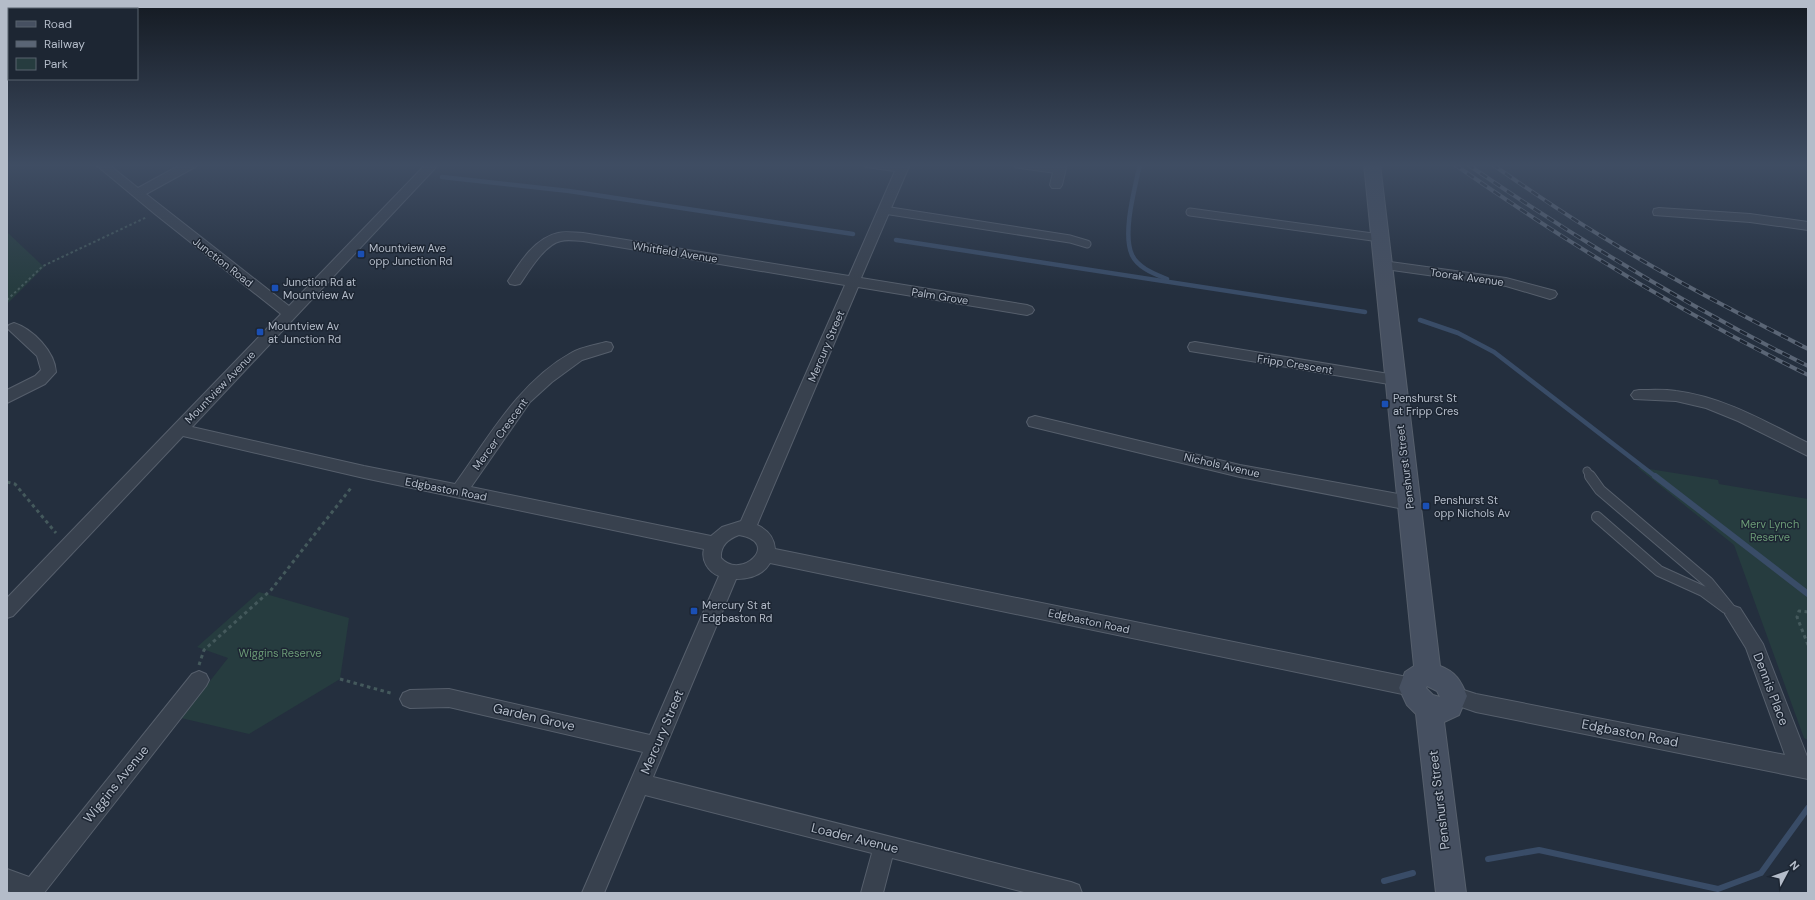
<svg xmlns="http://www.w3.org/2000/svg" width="1815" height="900" viewBox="0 0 1815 900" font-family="'DM Sans',sans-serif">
  <rect width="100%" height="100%" fill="#242f3e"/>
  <g fill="#263c3f">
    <polygon points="7,232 44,267 7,304"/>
    <polygon points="1637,467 1718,480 1719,484 1808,499 1808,740 1804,738 1734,545"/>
    <polygon points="259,592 349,618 340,679 249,734 181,718 228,658 197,647"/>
  </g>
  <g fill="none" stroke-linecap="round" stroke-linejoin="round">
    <g stroke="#394c67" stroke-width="4.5">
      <path d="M1140 164C1135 188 1122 233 1132 255 1138 268 1155 274 1167 279"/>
      <polyline points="442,177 569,191 853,234"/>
      <polyline points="896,240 1365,312"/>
      <polyline points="1420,320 1458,333 1494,352 1656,477"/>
    </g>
    <g stroke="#394c67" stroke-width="6">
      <polyline points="1655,476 1808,594"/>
      <polyline points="1488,859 1539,850 1718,889 1761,873 1808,808"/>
      <polyline points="1384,881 1413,873"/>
    </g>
    <defs>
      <g id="lane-far1">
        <polyline points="1017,164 1060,170"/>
        <polyline points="884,210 1070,239 1087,244"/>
        <polyline points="1190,212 1380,238"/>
        <polyline points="1587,471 1591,477"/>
      </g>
      <g id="lane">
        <polyline points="1590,476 1600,490 1708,582 1734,614"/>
        <polyline points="1597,517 1659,571 1703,591 1726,608"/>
      </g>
      <g id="street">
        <path d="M95 164H108L138 188 182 164H197L195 167 146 194 289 306 426 164H439L192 427 364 466 455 484C489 437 519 382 571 353 581 347 595 345 606 342L611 343 613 347 611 351 582 360 552 382 530 402 471 487 711 536 722 527 741 521 845 285 583 241C576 241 568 239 561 241 545 244 529 271 520 284L515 285 510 284 508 281C520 262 535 238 558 233 566 231 575 233 583 233L849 276 895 171 866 167 864 164H910L861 278 1027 305 1032 307 1034 310 1032 313 1027 315 858 287 757 525C768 530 774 537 775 549L1412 678 1419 681 1422 687 1419 693 1412 696 770 563C763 575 749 579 736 579L653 777 1071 882 1079 885 1082 893H1028L892 858 883 893H861L872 853 645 795 604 893H582L643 752 449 707 410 708 403 705 400 699 403 693 410 690 449 689 650 735 719 576C708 572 701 560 704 549L364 478 183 436 13 616 7 618V598L281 314 155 214ZM739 535C782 542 741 581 721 558 720 546 728 539 739 535Z"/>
        <polygon points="1055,164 1067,164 1062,185 1060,188 1052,188 1050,185"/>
        <polygon points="1659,208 1750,214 1808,222 1808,230 1750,222 1654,215 1653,212 1654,209"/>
        <polygon points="1383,261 1506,278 1555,291 1557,294 1555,297 1550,299 1506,286 1378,268 1376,265 1378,262"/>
        <path d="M14 323C33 329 55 352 56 372L45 384 7 403V390L35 376 41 370 37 356 7 328 9 325Z"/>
        <polygon points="1195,342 1395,375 1400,376 1403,380 1400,384 1395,385 1190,351 1188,347 1190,343"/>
        <path d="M1639 390C1651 390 1664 389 1676 391 1724 397 1766 422 1808 443V456L1738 421 1706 408 1676 401 1634 399 1631 395 1634 391Z"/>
        <polygon points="1035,416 1240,465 1409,496 1415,498 1417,503 1415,508 1409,510 1240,477 1029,426 1027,422 1029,418"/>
        <polygon points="1734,606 1740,608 1763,644 1808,759 1808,779 1476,712 1447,702 1444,696 1447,690 1454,687 1476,694 1785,755 1746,648 1725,614 1728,608"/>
        <polygon points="199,671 206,674 209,680 206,686 44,893 13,893 7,891 7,869 29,877 192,674"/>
      </g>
      <path id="secondary" d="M1364 164H1380L1440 666C1456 672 1461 681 1467 696L1459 715 1444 722 1466 893H1436L1416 714 1407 705 1399 688 1405 672 1414 666ZM1427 686 1437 691 1440 697 1433 695 1426 688Z"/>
    </defs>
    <use href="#lane-far1" stroke="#565f6c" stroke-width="9"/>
    <use href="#lane" stroke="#565f6c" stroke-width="12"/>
    <use href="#street" stroke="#565f6c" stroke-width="2"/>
    <use href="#secondary" stroke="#565f6c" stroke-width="2"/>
    <polyline stroke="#44595c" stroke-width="2" stroke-dasharray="2.5 2.5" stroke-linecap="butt" points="7,300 43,266 147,217"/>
    <g stroke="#44595c" stroke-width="3" stroke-dasharray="3.5 3.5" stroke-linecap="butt">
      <polyline points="7,482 15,484 56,533"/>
      <polyline points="1808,612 1799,611 1797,617 1808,645"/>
      <polyline points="199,665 204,650 271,590 351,488"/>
      <polyline points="340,679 394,694"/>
    </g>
    <use href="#lane-far1" stroke="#38414e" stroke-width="7"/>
    <use href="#lane" stroke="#38414e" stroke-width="10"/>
    <use href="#street" fill="#38414e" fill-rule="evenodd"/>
    <use href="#secondary" fill="#465061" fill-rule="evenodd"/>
    <defs>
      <g id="rail">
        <path d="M1454 164C1567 243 1684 314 1808 375"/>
        <path d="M1467 164C1577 239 1689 307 1808 366"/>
        <path d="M1492 164C1529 190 1567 216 1606 239 1671 279 1740 314 1808 349"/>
      </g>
    </defs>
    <use href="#rail" stroke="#5a6575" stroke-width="4"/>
    <use href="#rail" stroke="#1d2633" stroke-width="2.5" stroke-dasharray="8" stroke-linecap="butt"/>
  </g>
  <linearGradient id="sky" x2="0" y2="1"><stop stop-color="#141a22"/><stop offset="0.57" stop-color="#3f4d63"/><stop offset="1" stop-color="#3f4d63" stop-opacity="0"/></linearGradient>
  <rect width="1815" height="290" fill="url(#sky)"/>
  <g fill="#1a4fb4" stroke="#1d2633" stroke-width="1.5">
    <rect x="357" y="250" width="8" height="8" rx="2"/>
    <rect x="271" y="284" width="8" height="8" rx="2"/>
    <rect x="256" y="328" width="8" height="8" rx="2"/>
    <rect x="1381" y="400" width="8" height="8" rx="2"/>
    <rect x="1422" y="502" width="8" height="8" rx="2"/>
    <rect x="690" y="607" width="8" height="8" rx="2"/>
  </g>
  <g text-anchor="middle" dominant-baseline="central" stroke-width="3" stroke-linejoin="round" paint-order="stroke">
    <g font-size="11" fill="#b4bcc9" stroke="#1d2633" text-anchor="start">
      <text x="369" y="248">Mountview Ave<tspan x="369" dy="13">opp Junction Rd</tspan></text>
      <text x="283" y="282">Junction Rd at<tspan x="283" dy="13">Mountview Av</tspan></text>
      <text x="268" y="326">Mountview Av<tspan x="268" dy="13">at Junction Rd</tspan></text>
      <text x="1393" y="398">Penshurst St<tspan x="1393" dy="13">at Fripp Cres</tspan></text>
      <text x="1434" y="500">Penshurst St<tspan x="1434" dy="13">opp Nichols Av</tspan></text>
      <text x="702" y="605">Mercury St at<tspan x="702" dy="13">Edgbaston Rd</tspan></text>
    </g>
    <g font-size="11" fill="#b4bcc9" stroke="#1d2633">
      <text transform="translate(675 252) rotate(9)">Whitfield Avenue</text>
      <text transform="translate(223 262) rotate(38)">Junction Road</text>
      <text transform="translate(1467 277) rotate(8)">Toorak Avenue</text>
      <text transform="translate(940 296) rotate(9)">Palm Grove</text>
      <text transform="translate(826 346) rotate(-67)">Mercury Street</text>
      <text transform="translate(1295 364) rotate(9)">Fripp Crescent</text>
      <text transform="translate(220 387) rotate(-46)">Mountview Avenue</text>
      <text transform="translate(500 434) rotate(-54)">Mercer Crescent</text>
      <text transform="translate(1222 465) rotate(13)">Nichols Avenue</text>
      <text transform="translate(1405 467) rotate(-97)">Penshurst Street</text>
      <text transform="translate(446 489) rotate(11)">Edgbaston Road</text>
      <text transform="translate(1089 621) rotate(12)">Edgbaston Road</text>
    </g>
    <g font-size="11" fill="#6b9a76" stroke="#1d2633">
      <text x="1770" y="524">Merv Lynch<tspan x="1770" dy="13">Reserve</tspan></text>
      <text x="280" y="653">Wiggins Reserve</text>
    </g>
    <g font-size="13" fill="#b4bcc9" stroke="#1d2633">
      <text transform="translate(1771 689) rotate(69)">Dennis Place</text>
      <text transform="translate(534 717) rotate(13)">Garden Grove</text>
      <text transform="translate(662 732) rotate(-67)">Mercury Street</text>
      <text transform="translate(1630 733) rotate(11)">Edgbaston Road</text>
      <text transform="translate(116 784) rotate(-51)">Wiggins Avenue</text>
      <text transform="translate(1439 800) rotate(-97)">Penshurst Street</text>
      <text transform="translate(855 838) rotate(14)">Loader Avenue</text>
    </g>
  </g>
  <rect width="1815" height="900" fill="none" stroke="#b4bcc9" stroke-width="16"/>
  <rect x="8" y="8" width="130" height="72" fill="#1d2633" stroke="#59626f"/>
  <rect x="16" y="21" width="20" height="6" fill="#465061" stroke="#59626f"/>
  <text x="44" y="28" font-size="12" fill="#b4bcc9">Road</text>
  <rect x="16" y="41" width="20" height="6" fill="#5a6575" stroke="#59626f"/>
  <text x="44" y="48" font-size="12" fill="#b4bcc9">Railway</text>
  <rect x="16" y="58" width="20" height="12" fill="#263c3f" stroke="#59626f"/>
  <text x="44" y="68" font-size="12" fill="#b4bcc9">Park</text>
  <g transform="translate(1787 872) rotate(49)" stroke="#1d2633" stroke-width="3" paint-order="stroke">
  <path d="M0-3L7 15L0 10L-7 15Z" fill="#b4bcc9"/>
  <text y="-6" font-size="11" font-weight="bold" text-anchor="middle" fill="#b4bcc9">N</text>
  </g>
</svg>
